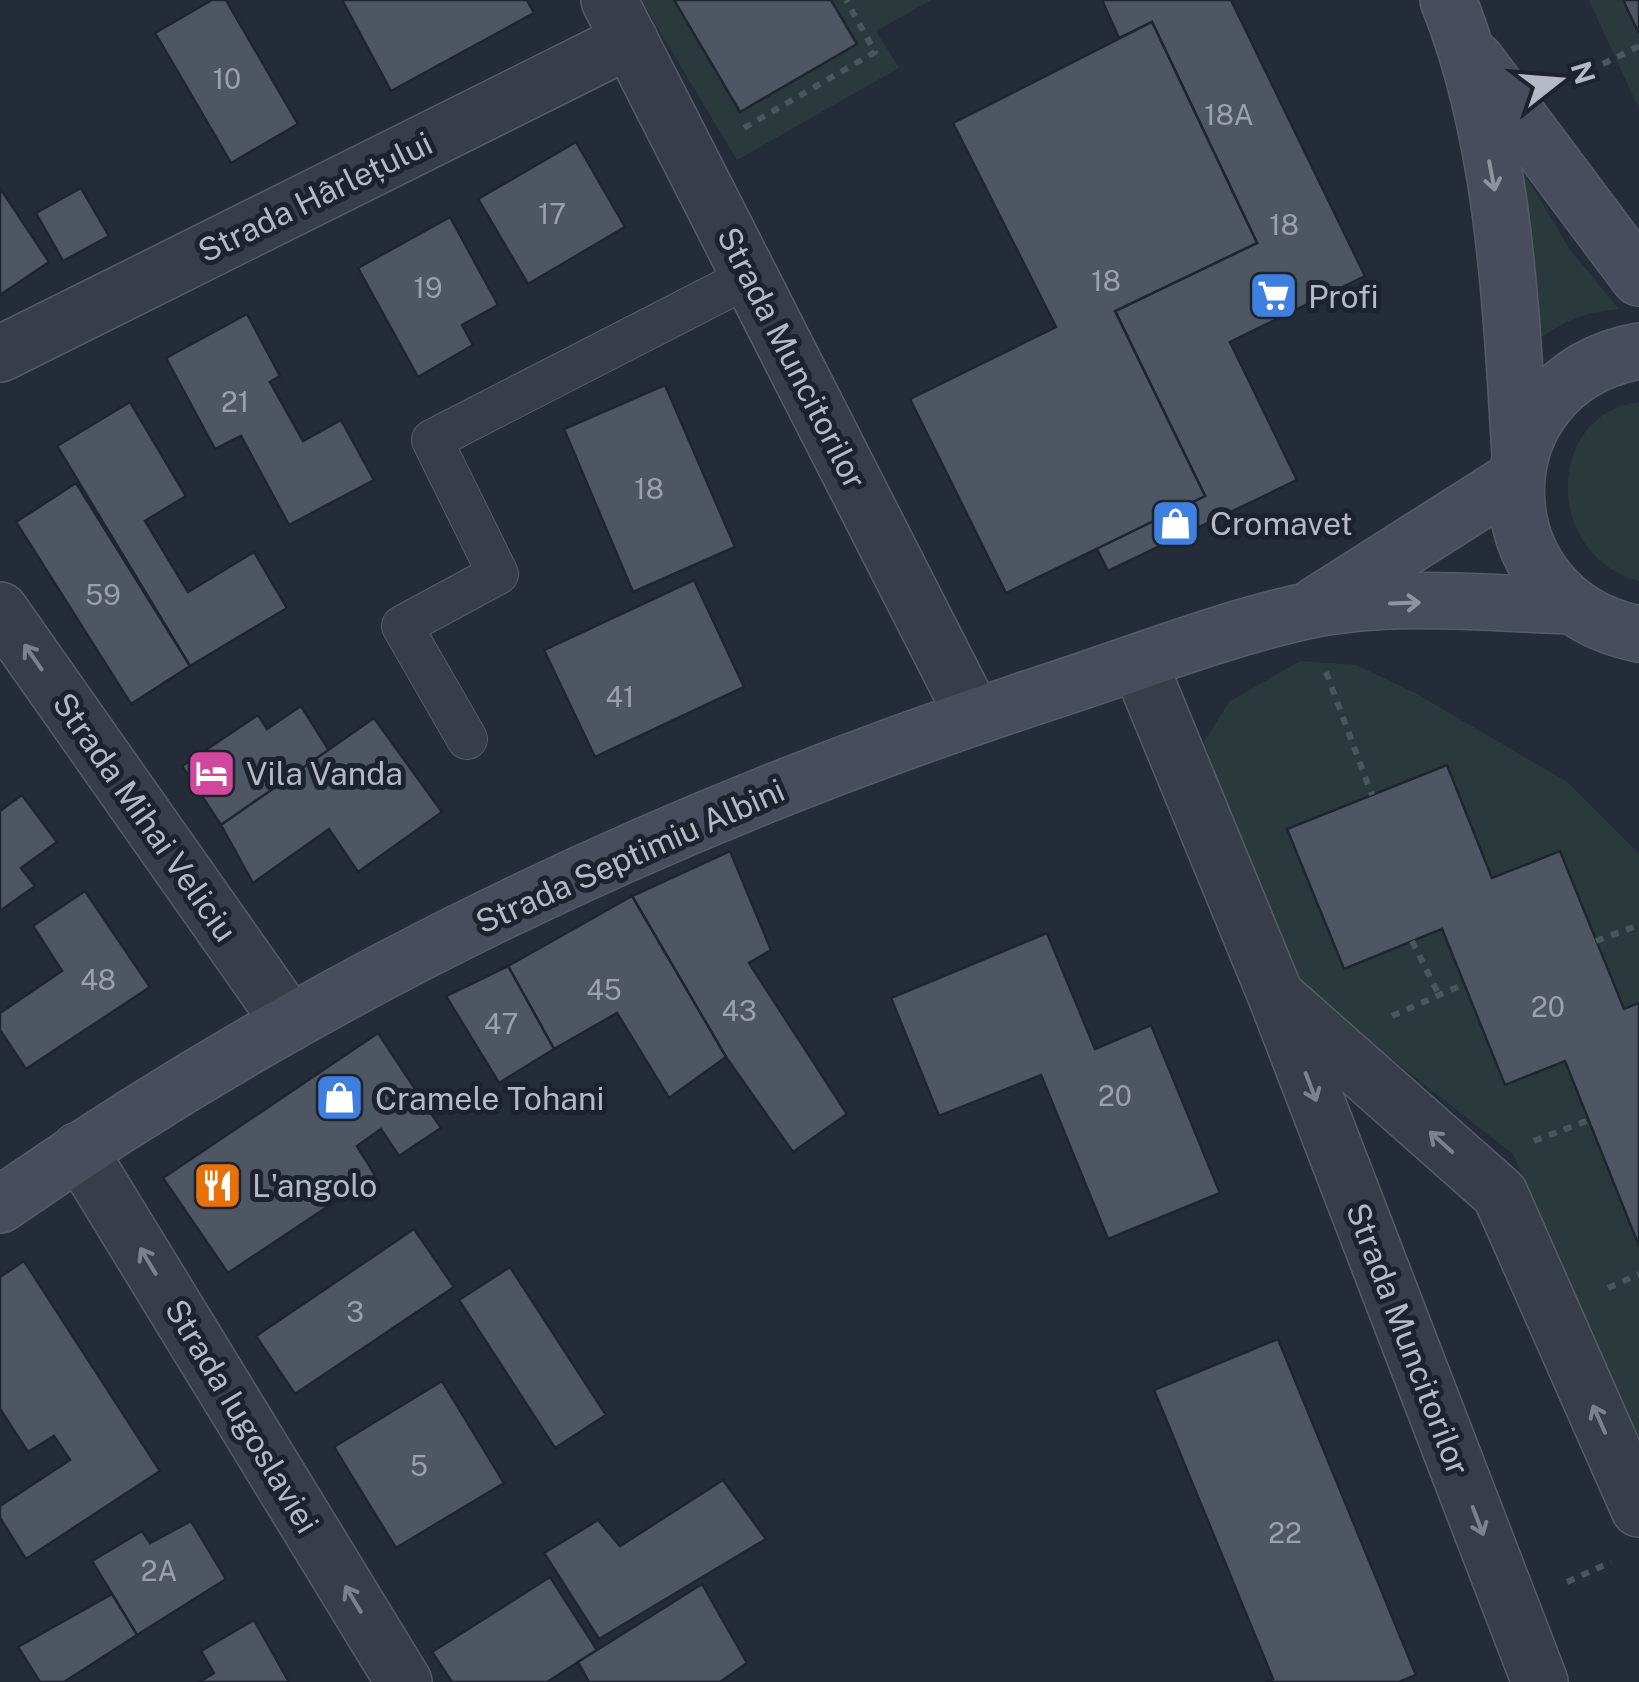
<svg xmlns="http://www.w3.org/2000/svg" width="1639" height="1682" viewBox="0 0 1639 1682" font-family="'Public Sans',sans-serif">
  <rect width="100%" height="100%" fill="#252c39"/>
  <g fill="#2a3a3c">
    <polygon points="641,0 674,0 740,112 857,44 831,0 931,0 876,31 899,68 737,160"/>
    <polygon points="1589,0 1623,0 1639,34 1639,109"/>
    <path d="M1492 119 1570 250 1619 309C1587 311 1560 322 1535 342Z"/>
    <path d="M1639 402V581C1543 555 1545 414 1639 402Z"/>
    <polygon points="1300,661 1356,665 1417,694 1567,782 1639,854 1639,1003 1624,1009 1560,851 1492,878 1447,765 1287,830 1344,969 1442,929 1504,1084 1565,1061 1639,1246 1639,1442 1513,1154 1300,987 1261,906 1204,742 1229,702"/>
  </g>
  <g fill="#4e5664" stroke="#1f2530" stroke-width="2.5">
    <polygon points="212,0 226,0 298,124 231,163 155,33"/>
    <polygon points="342,0 527,0 534,13 391,91"/>
    <polygon points="674,0 831,0 857,44 740,112"/>
    <polygon points="1102,0 1231,0 1365,276 1230,342 1297,480 1108,571 1096,547 1205,496 1115,311 1257,243 1152,22 1119,38"/>
    <polygon points="1623,0 1639,0 1639,34"/>
    <polygon points="1152,22 1257,243 1115,311 1205,496 1006,593 910,399 1056,327 953,123"/>
    <polygon points="576,142 625,227 528,284 478,199"/>
    <polygon points="0,188 49,262 0,295"/>
    <polygon points="81,188 109,236 63,261 36,213"/>
    <polygon points="450,217 498,305 462,325 473,345 418,377 358,268"/>
    <polygon points="247,314 280,376 270,382 303,441 341,420 374,480 289,525 241,436 215,449 166,358"/>
    <polygon points="665,385 735,547 633,592 564,429"/>
    <polygon points="130,402 186,496 145,521 188,592 254,552 287,608 190,666 57,446"/>
    <polygon points="76,483 190,666 131,704 16,522"/>
    <polygon points="694,580 744,687 595,757 544,650"/>
    <polygon points="301,706 330,752 221,825 182,766 258,715 267,729"/>
    <polygon points="374,718 442,812 358,872 329,829 253,883 221,825"/>
    <polygon points="1447,765 1492,878 1560,851 1624,1009 1639,1003 1639,1246 1565,1061 1505,1085 1442,929 1344,969 1287,829"/>
    <polygon points="22,795 57,842 21,868 35,886 0,911 0,811"/>
    <polygon points="730,851 771,950 749,963 847,1114 793,1152 726,1057 632,896"/>
    <polygon points="85,891 150,987 26,1069 0,1030 0,1013 62,971 33,926"/>
    <polygon points="632,896 726,1057 669,1098 617,1013 554,1049 508,966"/>
    <polygon points="1047,933 1095,1049 1151,1025 1220,1193 1108,1239 1041,1075 939,1116 891,998"/>
    <polygon points="508,966 554,1049 499,1083 446,996"/>
    <polygon points="378,1033 441,1128 399,1156 381,1129 357,1146 375,1175 228,1273 163,1178"/>
    <polygon points="414,1229 454,1287 295,1394 256,1336"/>
    <polygon points="24,1261 160,1471 26,1559 0,1518 0,1506 70,1460 54,1436 28,1452 0,1409 0,1277"/>
    <polygon points="510,1267 606,1415 555,1448 459,1300"/>
    <polygon points="1278,1339 1416,1675 1399,1682 1265,1682 1273,1679 1154,1390"/>
    <polygon points="442,1381 504,1483 396,1548 334,1447"/>
    <polygon points="723,1480 766,1539 599,1639 544,1553 598,1520 620,1546"/>
    <polygon points="191,1521 226,1579 137,1635 92,1561 142,1531 150,1543"/>
    <polygon points="550,1577 597,1650 547,1682 452,1682 432,1652"/>
    <polygon points="702,1584 747,1663 720,1682 589,1682 578,1662"/>
    <polygon points="112,1594 137,1635 64,1682 40,1682 18,1647"/>
    <polygon points="254,1620 289,1682 199,1682 214,1673 201,1651"/>
  </g>
  <g fill="none" stroke-linecap="round" stroke-linejoin="round">
    <defs>
      <polyline id="lane" points="467,739 402,626 498,574 432,440 751,276"/>
      <g id="street">
        <polyline points="609,0 974,717"/>
        <polyline points="0,354 630,40"/>
        <polyline points="0,610 290,1023"/>
        <polyline points="1139,663 1276,996 1540,1682"/>
        <polyline points="1282,1001 1500,1194 1639,1509"/>
        <polyline points="79,1150 404,1682"/>
      </g>
      <g id="secondary">
        <path d="M1448 0C1504 138 1511 307 1520 455"/>
        <polyline points="1476,60 1639,278"/>
        <path d="M1639 351C1475 381 1476 602 1639 634"/>
        <polyline points="1316,605 1516,478"/>
        <path d="M0 1205C321 981 680 812 1052 691 1135 664 1220 630 1306 611 1391 593 1485 603 1571 606"/>
      </g>
    </defs>
    <use href="#lane" stroke="#565c67" stroke-width="42"/>
    <use href="#street" stroke="#565c67" stroke-width="58"/>
    <use href="#secondary" stroke="#565c67" stroke-width="58"/>
    <g stroke="#48575b" stroke-width="6" stroke-dasharray="8 8" stroke-linecap="butt">
      <polyline points="1603,64 1639,46"/>
      <polyline points="744,128 875,52 846,0"/>
      <polyline points="1326,672 1372,795"/>
      <polyline points="1412,941 1439,995"/>
      <polyline points="1596,941 1639,925"/>
      <polyline points="1392,1016 1464,984"/>
      <polyline points="1534,1141 1589,1120"/>
      <polyline points="1608,1288 1639,1274"/>
      <polyline points="1567,1582 1611,1562"/>
    </g>
    <use href="#lane" stroke="#383e49" stroke-width="40"/>
    <use href="#street" stroke="#383e49" stroke-width="55"/>
    <use href="#secondary" stroke="#474d5c" stroke-width="55"/>
  </g>
  <defs><path id="oneway-shaft" d="M-6 0H5M1.5-3L5.5 0L1.5 3" fill="none" stroke-width="1.6" stroke-linecap="round" stroke-linejoin="round" transform="scale(2.5)"/></defs>
  <g stroke="#8e93a0">
    <use href="#oneway-shaft" transform="translate(1492 176) rotate(79)"/>
    <use href="#oneway-shaft" transform="translate(1405 603) rotate(-2)"/>
  </g>
  <g stroke="#7c828d">
    <use href="#oneway-shaft" transform="translate(33 657) rotate(-125)"/>
    <use href="#oneway-shaft" transform="translate(1311 1087) rotate(69)"/>
    <use href="#oneway-shaft" transform="translate(1441 1142) rotate(-138)"/>
    <use href="#oneway-shaft" transform="translate(148 1261) rotate(-121)"/>
    <use href="#oneway-shaft" transform="translate(1599 1419) rotate(-114)"/>
    <use href="#oneway-shaft" transform="translate(1478 1521) rotate(69)"/>
    <use href="#oneway-shaft" transform="translate(353 1599) rotate(-121)"/>
  </g>
  <defs>
    <symbol id="supermarket-square" viewBox="-11 -11 22 22"><rect x="-9" y="-9" width="18" height="18" rx="4" fill="#3f7fe0" stroke="#1d232e"/><path d="M-6-5.5h2.5l.6 2H6L4.5 2H-2.5L-4.4-4H-6ZM-1.5 3.2a1.3 1.3 0 1 0 .1 0ZM3 3.2a1.3 1.3 0 1 0 .1 0Z" fill="#fff"/></symbol>
    <symbol id="shop-square" viewBox="-11 -11 22 22"><rect x="-9" y="-9" width="18" height="18" rx="4" fill="#3f7fe0" stroke="#1d232e"/><path d="M-5-2.5h2.3a2.7 3.5 0 0 1 5.4 0H5L5.5 6h-11ZM-1.5-2.5h3a1.5 2.3 0 0 0-3 0Z" fill="#fff"/></symbol>
    <symbol id="hotel-square" viewBox="-11 -11 22 22"><rect x="-9" y="-9" width="18" height="18" rx="4" fill="#d1479c" stroke="#1d232e"/><path d="M-6-4.5h1.5V1H6V5H4.5V3h-9V5H-6ZM-4 0a1.8 1.8 0 1 1 3.6 0ZM.5 0V-2.5h3Q6-2.5 6 0Z" fill="#fff"/></symbol>
    <symbol id="restaurant-square" viewBox="-11 -11 22 22"><rect x="-9" y="-9" width="18" height="18" rx="4" fill="#e8710a" stroke="#1d232e"/><path d="M-5-6h1v4h1v-4h1v4h1v-4h1v5L-1.5 .5V6h-2V.5L-5-1ZM5-6V6H3V1.5H1.5Q1.5-4 5-6Z" fill="#fff"/></symbol>
  </defs>
  <g fill-rule="evenodd">
    <use href="#supermarket-square" x="1246" y="268" width="55" height="55"/>
    <use href="#shop-square" x="1148" y="496" width="55" height="55"/>
    <use href="#hotel-square" x="184" y="746" width="55" height="55"/>
    <use href="#shop-square" x="312" y="1070" width="55" height="55"/>
    <use href="#restaurant-square" x="190" y="1158" width="55" height="55"/>
  </g>
  <g text-anchor="middle" dominant-baseline="central" stroke-width="10" stroke-linejoin="round" paint-order="stroke">
    <g font-size="28" fill="#9aa0ad">
      <text x="227" y="78">10</text>
      <text x="1229" y="114">18A</text>
      <text x="552" y="213">17</text>
      <text x="1284" y="224">18</text>
      <text x="1106" y="280">18</text>
      <text x="428" y="287">19</text>
      <text x="235" y="401">21</text>
      <text x="649" y="488">18</text>
      <text x="103" y="594">59</text>
      <text x="620" y="696">41</text>
      <text x="98" y="979">48</text>
      <text x="604" y="989">45</text>
      <text x="1548" y="1006">20</text>
      <text x="739" y="1010">43</text>
      <text x="501" y="1023">47</text>
      <text x="1115" y="1095">20</text>
      <text x="355" y="1311">3</text>
      <text x="419" y="1465">5</text>
      <text x="1285" y="1532">22</text>
      <text x="159" y="1570">2A</text>
    </g>
    <g font-size="32" fill="#b4b9c5" stroke="#1d232e">
      <text transform="translate(315 197) rotate(-26)">Strada Hârlețului</text>
      <text transform="translate(792 358) rotate(63)">Strada Muncitorilor</text>
      <text transform="translate(145 817) rotate(55)">Strada Mihai Veliciu</text>
      <text transform="translate(630 856) rotate(-24)">Strada Septimiu Albini</text>
      <text transform="translate(1408 1339) rotate(69)">Strada Muncitorilor</text>
      <text transform="translate(242 1416) rotate(59)">Strada Iugoslaviei</text>
    </g>
    <g font-size="32" fill="#b4b9c5" stroke="#1d232e" text-anchor="start">
      <text x="1308" y="296">Profi</text>
      <text x="1210" y="523">Cromavet</text>
      <text x="246" y="773">Vila Vanda</text>
      <text x="375" y="1098">Cramele Tohani</text>
      <text x="252" y="1185">L'angolo</text>
    </g>
  </g>
  <g transform="translate(1559 80) rotate(73)" stroke="#1d232e" stroke-width="8" paint-order="stroke">
  <path d="M0-8L18 38L0 25L-18 38Z" fill="#b4b9c5"/>
  <text y="-15" font-size="28" font-weight="bold" text-anchor="middle" fill="#b4b9c5">N</text>
  </g>
</svg>
